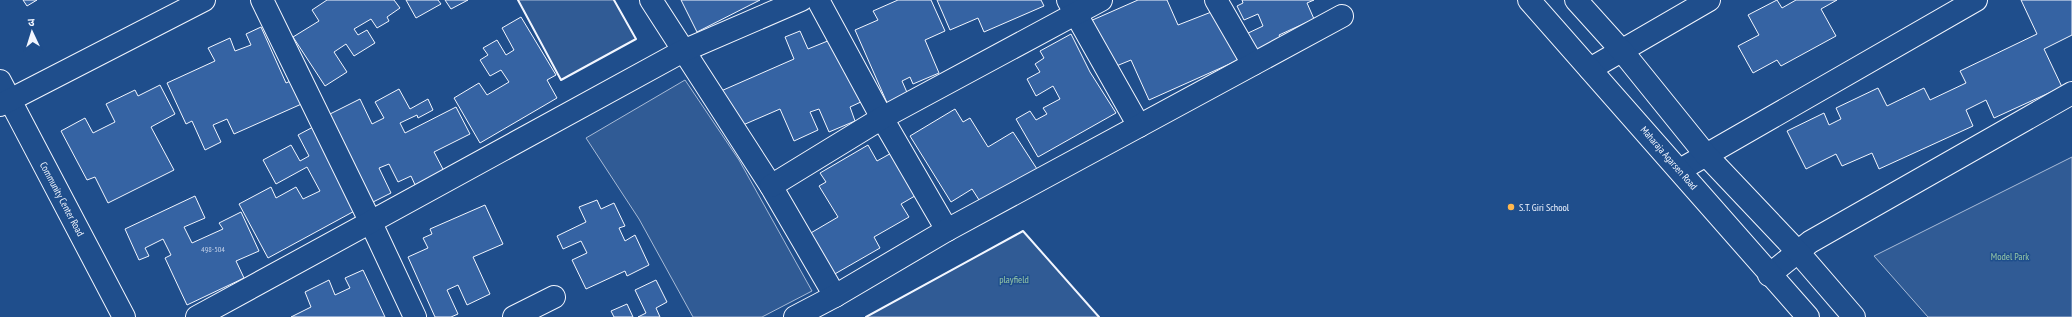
<svg xmlns="http://www.w3.org/2000/svg" width="2072" height="317" viewBox="0 0 2072 317" font-family="'PT Sans Narrow','Noto Sans Devanagari',sans-serif">
  <rect width="100%" height="100%" fill="#1f4e8c"/>
  <g fill="#305b95" stroke="#a8bbd7">
    <polygon points="518,0 614,0 636,39 561,80"/>
    <polygon points="685,80 739,160 812,291 762,317 693,317 639,219 586,138"/>
    <polygon points="2072,157 2072,317 1928,317 1874,256"/>
    <polygon points="1023,231 1099,317 866,317"/>
  </g>
  <g fill="#3563a3" stroke="#f2f6ff">
    <polygon points="23,0 37,0 27,6"/>
    <polygon points="394,0 400,8 387,17 389,21 377,28 371,19 354,29 358,35 367,30 375,43 354,56 346,44 334,52 347,72 325,86 293,37 319,21 312,10 327,0"/>
    <polygon points="406,0 438,0 441,4 416,18"/>
    <polygon points="445,0 468,0 451,9"/>
    <polygon points="681,0 760,0 697,32"/>
    <polygon points="898,0 931,0 945,31 925,40 939,73 913,84 910,77 902,81 909,97 888,105 855,30 878,20 873,11"/>
    <polygon points="937,0 1041,0 1044,6 984,32 978,18 950,30"/>
    <polygon points="1138,0 1167,0 1178,25 1219,9 1243,58 1149,100 1131,60 1109,69 1088,22"/>
    <polygon points="1242,0 1314,0 1307,3 1314,19 1279,35 1282,41 1252,53 1244,35 1263,26 1258,14 1244,20 1237,6 1243,3"/>
    <polygon points="1777,0 1782,8 1796,0 1837,0 1821,9 1836,36 1781,66 1777,60 1753,73 1738,46 1759,35 1748,15"/>
    <polygon points="2021,0 2072,0 2072,35 2044,49 2062,87 1994,118 1986,100 1966,110 1973,126 1879,169 1872,153 1842,166 1836,154 1806,169 1787,131 1824,113 1829,125 1841,119 1836,108 1878,88 1887,106 1924,88 1930,100 1966,83 1960,71 2037,34"/>
    <polygon points="521,17 556,75 547,80 557,98 480,143 454,98 479,83 487,95 509,82 501,70 490,76 480,60 488,55 483,48 497,40 506,55 514,50 502,28"/>
    <polygon points="261,27 286,83 295,79 306,102 234,134 227,119 213,125 221,142 205,150 192,121 186,124 167,83 215,61 208,48 230,38 235,51 251,45 246,34"/>
    <polygon points="800,31 808,49 835,38 863,101 850,107 855,121 829,132 819,109 810,112 818,130 794,141 780,109 736,128 721,91 794,59 785,37"/>
    <polygon points="1071,34 1090,72 1116,113 1038,157 1016,119 1030,111 1036,120 1047,114 1043,108 1060,99 1053,86 1036,96 1027,79 1040,72 1035,64 1044,58 1040,51"/>
    <polygon points="160,85 175,114 151,127 174,170 108,203 95,177 87,180 61,131 85,118 93,133 115,122 106,104 135,90 138,96"/>
    <polygon points="399,89 410,109 428,99 433,110 418,118 417,115 400,123 405,133 456,107 470,134 434,152 445,173 416,187 411,176 398,182 389,164 379,168 391,193 369,204 324,117 360,99 372,124 384,118 375,102"/>
    <polygon points="955,109 963,122 970,118 988,147 1013,132 1037,169 981,203 972,189 951,202 910,136"/>
    <polygon points="315,126 360,208 268,258 239,204 271,187 276,198 296,187 303,199 320,191 307,167 276,184 263,160 291,145 300,161 309,156 298,135"/>
    <polygon points="868,145 877,161 895,151 920,193 901,204 909,217 874,237 880,248 833,275 809,234 838,217 819,186 826,182 820,173"/>
    <polygon points="195,196 205,218 184,227 192,243 223,229 219,223 241,212 259,251 236,261 244,278 187,305 165,258 171,255 163,239 145,248 149,256 139,260 125,229"/>
    <polygon points="597,200 601,209 614,203 625,226 619,228 625,241 635,235 649,265 627,276 625,271 586,289 572,260 587,253 581,241 563,249 557,236 586,222 579,207"/>
    <polygon points="485,205 503,244 473,257 490,294 467,305 458,285 447,290 458,314 451,317 435,317 408,257 428,248 423,238 432,234 430,229"/>
    <polygon points="363,270 385,317 291,317 311,307 305,292 329,280 335,295 350,288 345,278"/>
    <polygon points="656,280 667,302 656,308 660,317 638,317 646,313 635,290"/>
    <polygon points="627,304 633,317 614,317 611,311"/>
  </g>
  <g fill="none" stroke-linecap="round" stroke-linejoin="round">
    <defs>
      <g id="minor">
        <polyline points="262,0 371,223 415,317"/>
        <polyline points="651,0 771,186 835,296"/>
        <polyline points="818,0 882,118 947,230"/>
        <polyline points="1068,0 1139,126"/>
        <polyline points="1216,0 1253,64"/>
        <polyline points="1590,69 1709,0"/>
        <polyline points="0,81 124,317"/>
        <polyline points="0,105 204,0"/>
        <polyline points="1680,170 1976,0"/>
        <polyline points="771,186 882,118 1101,0"/>
        <polyline points="1769,275 1810,242 2072,93"/>
        <polyline points="197,317 683,51 801,0"/>
        <polyline points="514,317 554,297"/>
        <polyline points="795,317 835,296 947,230 1342,16"/>
      </g>
      <g id="tertiary">
        <polyline points="1529,0 1808,317"/>
        <polyline points="1576,0 1622,51 1706,155 1798,252 1854,317"/>
      </g>
    </defs>
    <use href="#minor" stroke="#f2f6ff" stroke-width="24"/>
    <use href="#tertiary" stroke="#f2f6ff" stroke-width="24"/>
    <use href="#minor" stroke="#1f4e8c" stroke-width="22"/>
    <use href="#tertiary" stroke="#1f4e8c" stroke-width="22"/>
    <g stroke="#f2f6ff" stroke-width="2">
      <polyline points="518,0 561,80 636,39 614,0"/>
      <polyline points="866,317 1023,231 1099,317"/>
    </g>
  </g>
  <circle fill="#ffb74d" stroke="#1f4e8c" stroke-width="1.5" cx="1511" cy="207" r="4"/>
  <g text-anchor="middle" dominant-baseline="central" stroke-width="3" stroke-linejoin="round" paint-order="stroke">
    <g font-size="8" fill="#c3d1e8">
      <text x="213" y="249">498-504</text>
    </g>
    <g font-size="10" fill="#f2f6ff" stroke="#1f4e8c">
      <text transform="translate(1669 158) rotate(49)">Maharaja Agarsen Road</text>
      <text transform="translate(62 199) rotate(62)">Community Center Road</text>
    </g>
    <g font-size="10" fill="#f2f6ff" stroke="#1f4e8c" text-anchor="start">
      <text x="1519" y="207">S.T. Giri School</text>
    </g>
    <g font-size="10" fill="#97c8a6" stroke="#1f4e8c">
      <text x="2010" y="256">Model Park</text>
      <text x="1014" y="279">playfield</text>
    </g>
  </g>
  <g transform="translate(32 32) rotate(356)" stroke="#1f4e8c" stroke-width="3" paint-order="stroke">
  <path d="M0-3L7 15L0 10L-7 15Z" fill="#f2f6ff"/>
  <text y="-6" font-size="11" font-weight="bold" text-anchor="middle" fill="#f2f6ff">उ</text>
  </g>
</svg>
